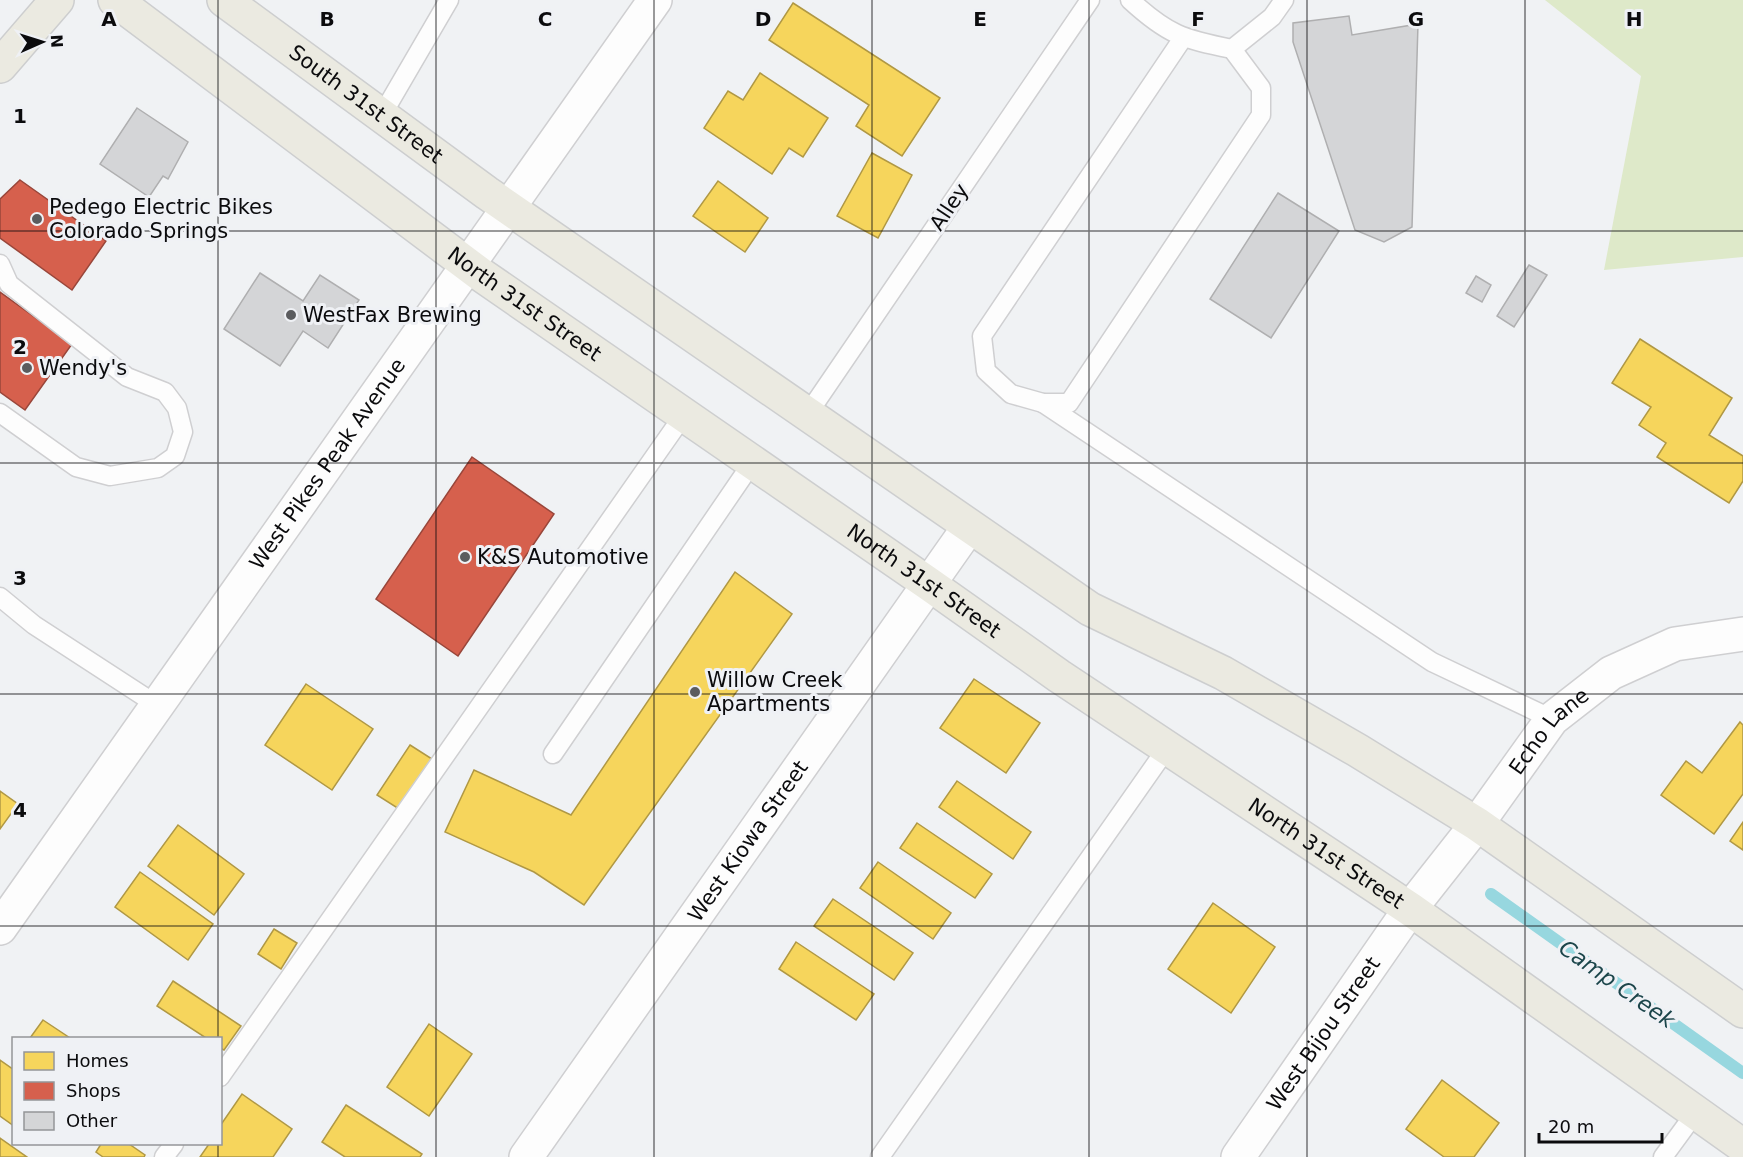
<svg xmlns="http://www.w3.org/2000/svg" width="1743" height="1157" viewBox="0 0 1743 1157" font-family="'DejaVu Sans',sans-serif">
  <rect width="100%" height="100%" fill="#f0f2f4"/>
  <polygon fill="#dee9c9" points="1545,0 1743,0 1743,257 1604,270 1641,76"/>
  <g fill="#f6d55c" stroke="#b09844" stroke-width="1.5">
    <polygon points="793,3 940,98 902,156 856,126 869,105 769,40"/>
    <polygon points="760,73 828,118 803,157 789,148 772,174 704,128 728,91 743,100"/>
    <polygon points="872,153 912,175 878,238 837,216"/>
    <polygon points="718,181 768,218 745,252 693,216"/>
    <polygon points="1640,339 1732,398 1709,435 1743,456 1743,481 1729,503 1657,457 1666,443 1639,425 1651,407 1612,383"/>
    <polygon points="735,572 792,614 584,905 534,872 445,832 474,770 571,815"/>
    <polygon points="974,679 1040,723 1006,773 940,728"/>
    <polygon points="306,684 373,729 332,790 265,745"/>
    <polygon points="1740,722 1743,725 1743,794 1714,834 1661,795 1686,761 1702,773"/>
    <polygon points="410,745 432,759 399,809 377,795"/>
    <polygon points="957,781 1031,832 1013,859 939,807"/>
    <polygon points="0,791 18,804 0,829"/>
    <polygon points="1743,822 1743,850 1730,841"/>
    <polygon points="917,823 992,874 975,898 900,848"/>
    <polygon points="178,825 244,874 214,915 148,866"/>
    <polygon points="878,862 951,913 933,939 860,888"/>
    <polygon points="140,872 213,924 188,960 115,907"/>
    <polygon points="833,899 913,953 894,980 814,926"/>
    <polygon points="1213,903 1275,947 1231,1013 1168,969"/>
    <polygon points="274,929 297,943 281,969 258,954"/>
    <polygon points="796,942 874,994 856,1020 779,969"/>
    <polygon points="173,981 241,1026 224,1050 220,1048 220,1038 206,1038 157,1006"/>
    <polygon points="43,1020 70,1038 30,1038"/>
    <polygon points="429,1024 472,1054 429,1116 387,1087"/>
    <polygon points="0,1060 14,1070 14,1126 0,1116"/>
    <polygon points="1442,1080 1499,1123 1474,1157 1444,1157 1406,1129"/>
    <polygon points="242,1094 292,1129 273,1157 200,1157 209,1144 220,1144 220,1126"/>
    <polygon points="346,1105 422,1154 420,1157 345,1157 322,1142"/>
    <polygon points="0,1138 27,1157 0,1157"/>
    <polygon points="101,1144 129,1144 145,1155 144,1157 103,1157 96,1152"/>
  </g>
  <g fill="#d6604d" stroke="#99463a" stroke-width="1.5">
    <polygon points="20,180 106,241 72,290 0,238 0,199"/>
    <polygon points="0,292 72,344 25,410 0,392"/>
    <polygon points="472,457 554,514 458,656 376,599"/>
  </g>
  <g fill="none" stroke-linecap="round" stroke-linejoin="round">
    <polyline stroke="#97d7df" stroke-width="12" points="1491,894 1743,1073"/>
  </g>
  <g fill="#d4d5d7" stroke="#afafb0" stroke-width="1.5">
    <polygon points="1349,16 1352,35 1418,24 1412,227 1384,242 1355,230 1293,42 1293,23"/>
    <polygon points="137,108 188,142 168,179 163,176 149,197 100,164"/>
    <polygon points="1278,193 1339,231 1271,338 1210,299"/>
    <polygon points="1529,265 1547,275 1514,327 1497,316"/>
    <polygon points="260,273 303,301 320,275 359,300 328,348 303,331 280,366 224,329"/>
    <polygon points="1476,276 1491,285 1482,302 1466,293"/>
  </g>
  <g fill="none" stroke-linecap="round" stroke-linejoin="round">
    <defs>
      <g id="lane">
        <path d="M1130 0C1168 35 1183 39 1232 49L1272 17 1284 0"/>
        <polyline points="1183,38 982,336 986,371 1011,394 1043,403 1069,403 1261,115 1261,88 1232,49"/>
        <polyline points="382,115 449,0"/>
        <polyline points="1043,403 1432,662 1552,719"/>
        <polyline points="0,413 76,467 110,476 158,468 175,456 183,432 177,408 165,392 127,377 9,284 0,264"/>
        <polyline points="807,415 1090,0"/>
        <polyline points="0,597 34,625 157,705"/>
        <polyline points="553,754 752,463"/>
        <polyline points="220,1077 683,416"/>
        <polyline points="164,1157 174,1144"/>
        <polyline points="880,1157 1167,748"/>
        <polyline points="1663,1157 1696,1112"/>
      </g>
      <g id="street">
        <path id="s1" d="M0 928 655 0"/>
        <path id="s2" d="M526 1157 969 527"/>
        <path id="s3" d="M1238 1157 1410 909 1477 824 1552 719 1611 673 1675 644 1743 634"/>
      </g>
      <g id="primary">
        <path id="s4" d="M115 0 480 274 929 584 1059 676 1410 909 1743 1146"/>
        <path id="s5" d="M224 0 487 193 1090 609 1223 673 1357 750 1477 824 1743 1011"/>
        <polyline points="0,66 57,0"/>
      </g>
    </defs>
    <use href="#lane" stroke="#cfcfd1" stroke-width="21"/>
    <use href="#street" stroke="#cfcfd1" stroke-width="36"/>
    <use href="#primary" stroke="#cdcecf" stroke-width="36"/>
    <use href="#lane" stroke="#fdfdfd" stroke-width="18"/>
    <use href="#street" stroke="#fdfdfd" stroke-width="33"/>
    <use href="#primary" stroke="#ebeae1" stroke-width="33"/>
  </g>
  <path fill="none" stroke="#0b0b0d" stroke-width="1.5" stroke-opacity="0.55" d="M218 0V1038M436 0V1157M654 0V1157M872 0V1157M1089 0V1157M1307 0V1157M1525 0V1157M0 231H1743M0 463H1743M0 694H1743M0 926H1743M218 1144V1157"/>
  <g fill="#5b5c5e" stroke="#eff1f5" stroke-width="2">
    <circle cx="37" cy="219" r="6"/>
    <circle cx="291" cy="315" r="6"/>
    <circle cx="27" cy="368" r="6"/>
    <circle cx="465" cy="557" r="6"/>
    <circle cx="695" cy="692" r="6"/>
  </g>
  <g text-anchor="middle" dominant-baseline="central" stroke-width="6" stroke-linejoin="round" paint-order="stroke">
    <g font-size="21" fill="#0b0b0d" stroke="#eff1f5">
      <text stroke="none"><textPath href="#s5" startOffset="176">South 31st Street</textPath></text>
      <text transform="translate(949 207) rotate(-56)">Alley</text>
      <text stroke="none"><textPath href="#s4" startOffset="510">North 31st Street</textPath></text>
      <text stroke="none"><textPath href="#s1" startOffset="568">West Pikes Peak Avenue</textPath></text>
      <text stroke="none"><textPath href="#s4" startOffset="996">North 31st Street</textPath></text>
      <text stroke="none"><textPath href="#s3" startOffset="528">Echo Lane</textPath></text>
      <text stroke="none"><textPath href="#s2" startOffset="386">West Kiowa Street</textPath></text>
      <text stroke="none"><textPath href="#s4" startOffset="1482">North 31st Street</textPath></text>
      <text stroke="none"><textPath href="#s3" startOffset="150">West Bijou Street</textPath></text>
    </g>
    <g font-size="21" fill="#0b0b0d" stroke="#eff1f5" text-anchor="start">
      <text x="49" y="207">Pedego Electric Bikes<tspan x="49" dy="24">Colorado Springs</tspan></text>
      <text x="303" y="315">WestFax Brewing</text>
      <text x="39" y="368">Wendy's</text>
      <text x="477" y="557">K&amp;S Automotive</text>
      <text x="707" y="680">Willow Creek<tspan x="707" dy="24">Apartments</tspan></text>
    </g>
    <g font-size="22" font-style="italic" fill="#1b454a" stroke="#eff1f5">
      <text transform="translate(1617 984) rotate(35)">Camp Creek</text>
    </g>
  </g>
  <g font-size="20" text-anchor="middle" font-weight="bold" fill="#0b0b0d" stroke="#eff1f5" stroke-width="6" stroke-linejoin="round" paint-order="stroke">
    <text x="109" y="26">A</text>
    <text x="327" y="26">B</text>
    <text x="545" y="26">C</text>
    <text x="763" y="26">D</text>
    <text x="980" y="26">E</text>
    <text x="1198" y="26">F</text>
    <text x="1416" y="26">G</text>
    <text x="1634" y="26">H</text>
    <text x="20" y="123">1</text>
    <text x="20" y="354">2</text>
    <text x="20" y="585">3</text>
    <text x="20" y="817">4</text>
  </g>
  <rect x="12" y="1037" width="210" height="108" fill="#eff1f5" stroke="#949598" stroke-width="1.5"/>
  <rect x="24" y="1052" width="30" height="18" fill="#f6d55c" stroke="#949598" stroke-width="1.5"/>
  <text x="66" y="1067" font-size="18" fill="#0b0b0d">Homes</text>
  <rect x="24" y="1082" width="30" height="18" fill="#d6604d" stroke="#949598" stroke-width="1.5"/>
  <text x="66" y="1097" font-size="18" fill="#0b0b0d">Shops</text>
  <rect x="24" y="1112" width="30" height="18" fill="#d4d5d7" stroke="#949598" stroke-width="1.5"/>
  <text x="66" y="1127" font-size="18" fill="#0b0b0d">Other</text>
  <g transform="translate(42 42) rotate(87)" stroke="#eff1f5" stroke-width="4.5" paint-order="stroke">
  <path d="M0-4.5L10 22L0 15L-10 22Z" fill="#0b0b0d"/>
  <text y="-9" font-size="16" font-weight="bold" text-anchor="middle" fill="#0b0b0d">N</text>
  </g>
  <path d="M1539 1133v9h123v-9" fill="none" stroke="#0b0b0d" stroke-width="3"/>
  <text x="1548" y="1133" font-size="18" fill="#0b0b0d" stroke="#eff1f5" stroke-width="4.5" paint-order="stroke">20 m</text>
</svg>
